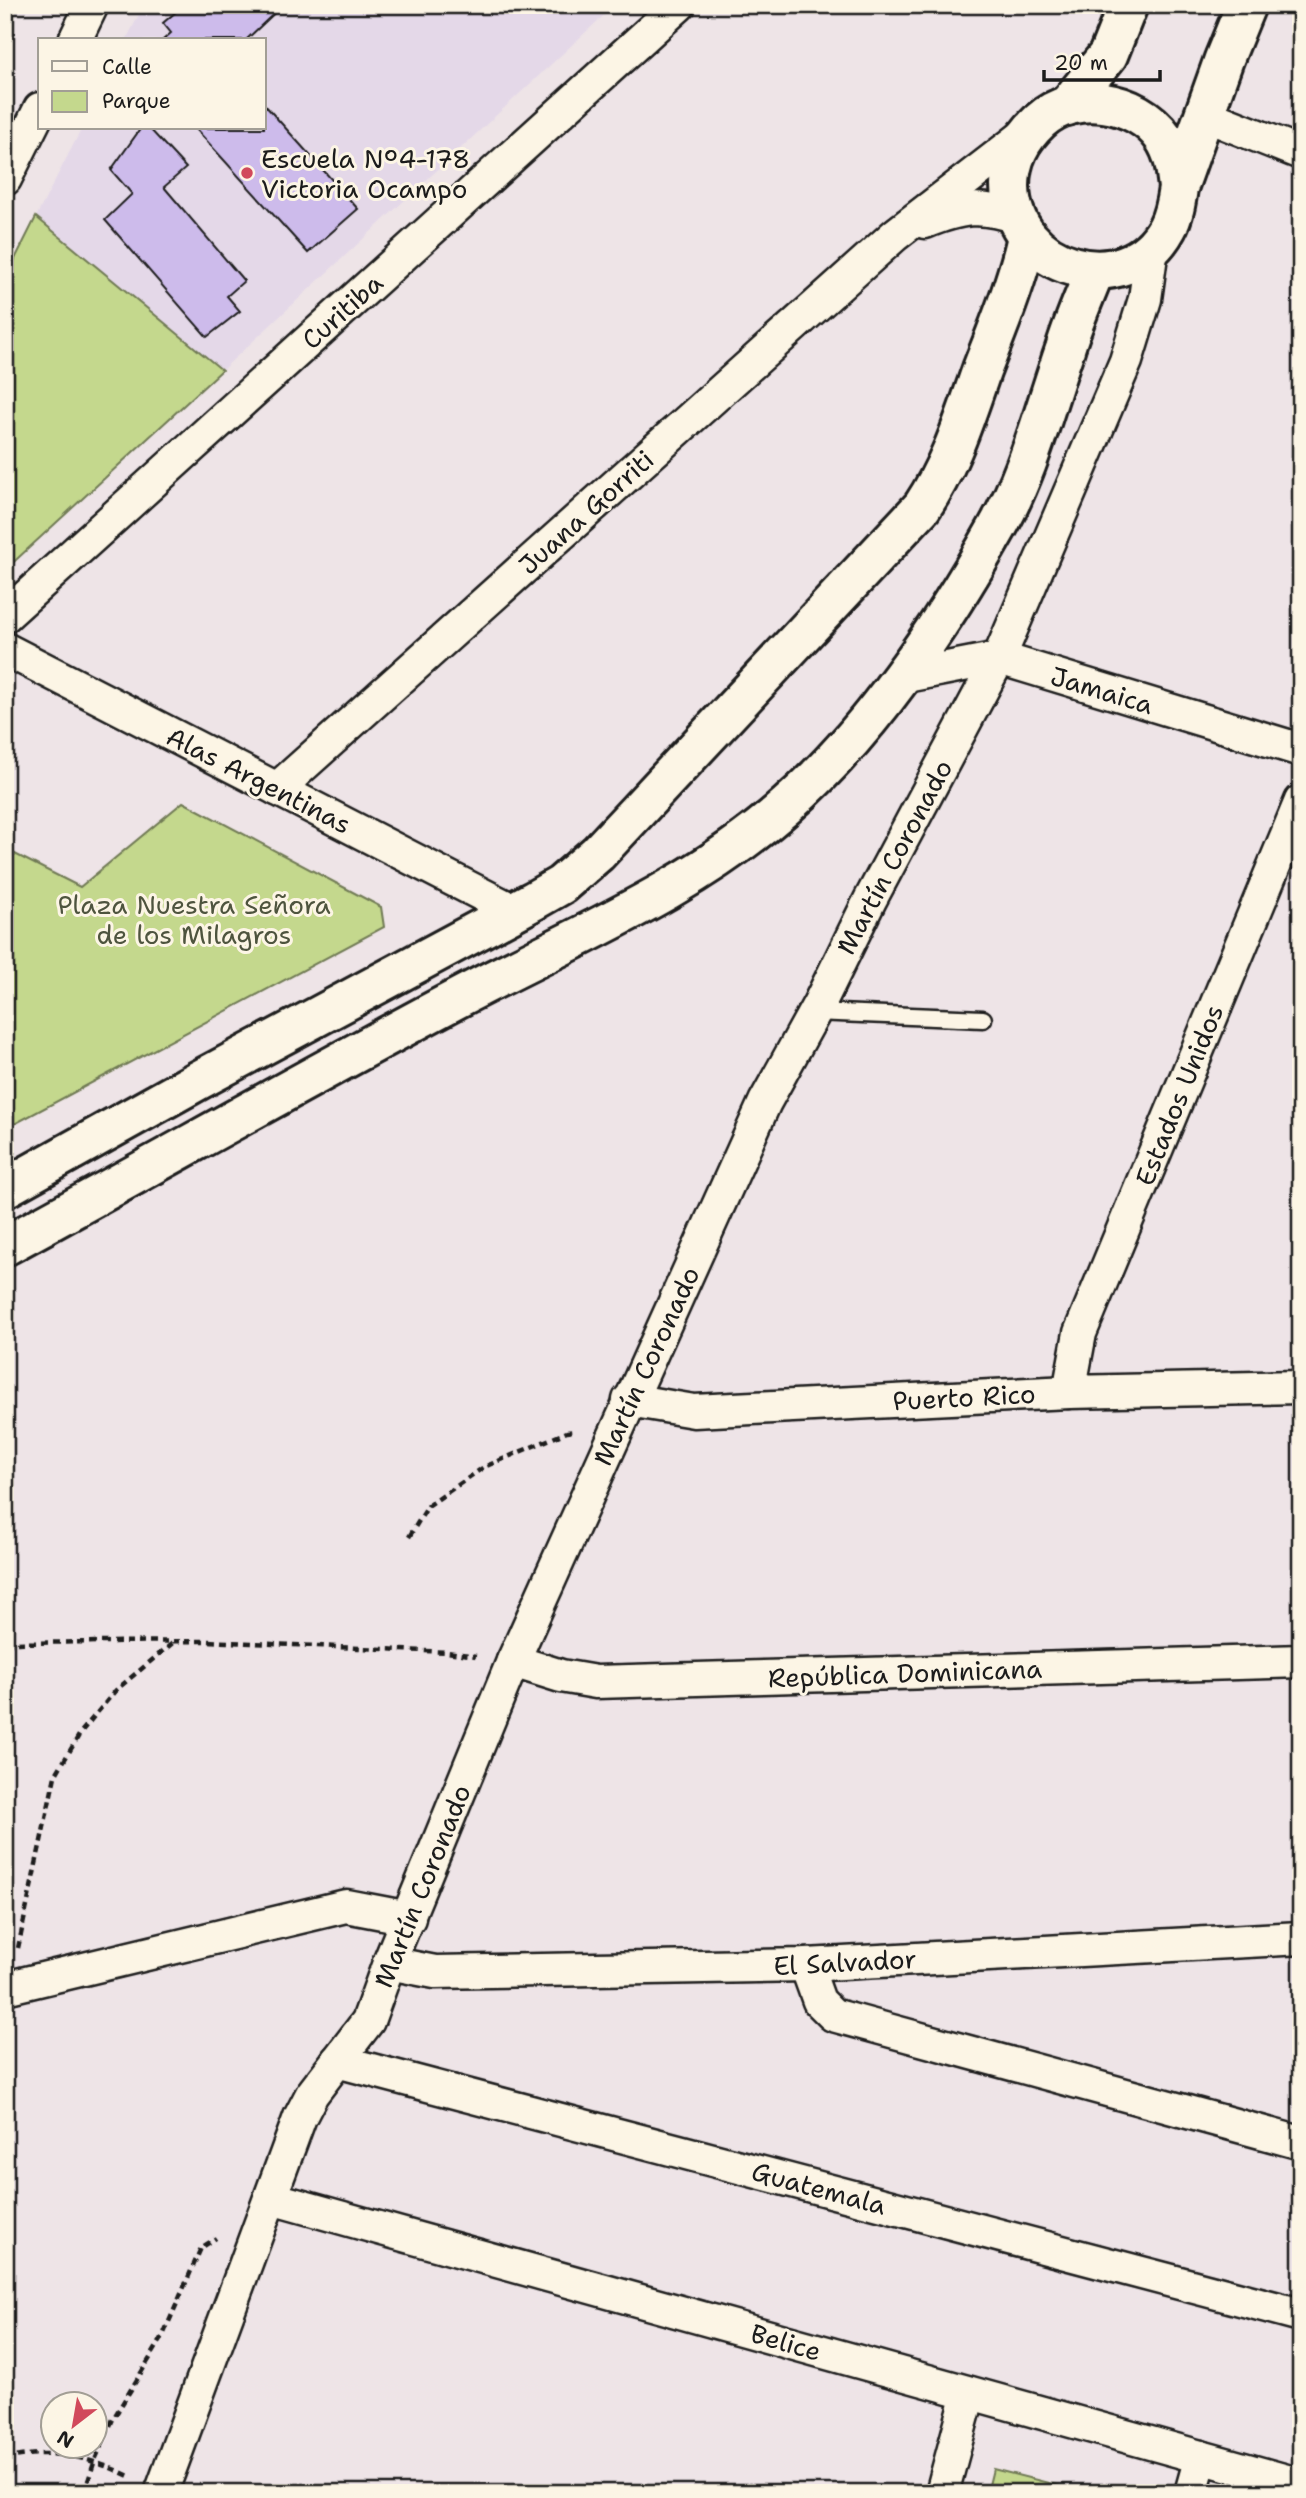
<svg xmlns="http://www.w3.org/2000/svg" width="1306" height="2498" viewBox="0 0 1306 2498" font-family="'Shantell Sans',sans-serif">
  <rect width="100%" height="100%" fill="#eee4e7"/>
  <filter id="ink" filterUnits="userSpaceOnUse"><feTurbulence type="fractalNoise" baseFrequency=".0143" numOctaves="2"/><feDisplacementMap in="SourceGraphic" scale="14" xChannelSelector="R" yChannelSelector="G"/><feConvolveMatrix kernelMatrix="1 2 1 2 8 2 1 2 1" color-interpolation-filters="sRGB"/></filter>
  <g filter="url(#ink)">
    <polygon fill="#e4d8e8" points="144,5 615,5 222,370 36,217 82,128 264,128 264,40 126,40"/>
    <g fill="#c4d88d" stroke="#707a54" stroke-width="2">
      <polygon points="36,217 222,370 5,570 5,279"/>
      <polygon points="183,802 381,907 384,927 5,1129 5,849 80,887"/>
      <polygon points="993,2469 1088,2493 987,2493"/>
    </g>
    <g fill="#cdbbeb" stroke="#1c1c1c" stroke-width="2">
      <polygon points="184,5 283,5 246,40 163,40 171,33 163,23"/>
      <polygon points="264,104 358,209 308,253 195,128 264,128"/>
      <polygon points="141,128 149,128 186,168 164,187 244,281 227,296 240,311 207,337 105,220 132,194 111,170"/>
    </g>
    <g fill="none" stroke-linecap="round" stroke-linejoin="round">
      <defs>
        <polyline id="lane" points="814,1012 983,1019"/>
        <g id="street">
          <polyline points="75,40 92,5"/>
          <polyline points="1205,115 1301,153"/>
          <polyline points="5,179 40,109"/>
          <path d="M925 222C960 208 980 204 1016 217"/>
          <polyline points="5,616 679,5"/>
          <polyline points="5,649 512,910"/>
          <polyline points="901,677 999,658 1301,750"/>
          <polyline points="277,789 895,235 1027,133"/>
          <polyline points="1069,1392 1080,1333 1301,801"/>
          <polyline points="629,1400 694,1411 1069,1392 1301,1387"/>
          <polyline points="513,1661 561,1676 596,1682 1301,1661"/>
          <polyline points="389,1963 435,1972 806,1965 1301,1938"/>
          <polyline points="806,1965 819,2001 833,2015 1301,2143"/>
          <polyline points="5,1988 346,1906 409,1918"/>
          <polyline points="337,2061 1301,2315"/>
          <polyline points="271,2198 1301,2485"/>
          <polyline points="161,2493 300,2117 312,2094 368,2021 389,1963 513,1661 765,1102 819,1004 870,900 999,658 1126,361 1145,299 1152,248"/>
          <polyline points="942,2493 969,2393"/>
          <polyline points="1191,2493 1201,2457"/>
        </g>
        <g id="secondary">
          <polyline points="1067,106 1108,55 1128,5"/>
          <path d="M1178 188C1176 170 1174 153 1163 137 1137 100 1074 89 1040 121 1021 139 1010 159 1010 186 1011 269 1126 303 1167 228 1174 215 1176 202 1178 188L1224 59 1246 5"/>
          <path d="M5 1188 199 1080 533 901 561 885 598 853 922 507C951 464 965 417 982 369 999 325 1017 282 1027 237"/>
          <path d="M5 1246C158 1163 309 1077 462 996 572 938 691 890 785 807 869 734 943 624 997 528 1029 472 1044 409 1065 349 1073 322 1085 296 1095 270"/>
        </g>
      </defs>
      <use href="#lane" stroke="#1c1c1c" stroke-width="21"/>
      <use href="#street" stroke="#1c1c1c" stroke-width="37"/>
      <use href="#secondary" stroke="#1c1c1c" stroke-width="44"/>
      <g stroke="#1c1c1c" stroke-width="4.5" stroke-dasharray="7 5" stroke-linecap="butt">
        <polyline points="409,1537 428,1506 484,1467 567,1432 576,1431"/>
        <polyline points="5,1643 207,1641 447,1652 476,1656"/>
        <polyline points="18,1948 55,1776 81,1732 116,1690 175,1641"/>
        <path d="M5 2459C53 2448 86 2456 129 2476"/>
        <polyline points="84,2493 95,2460 113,2419 161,2340 201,2248 216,2238"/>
      </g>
      <use href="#lane" stroke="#fcf5e5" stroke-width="16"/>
      <use href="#street" stroke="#fcf5e5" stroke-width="32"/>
      <use href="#secondary" stroke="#fcf5e5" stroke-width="38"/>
    </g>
  </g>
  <circle fill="#d1495b" stroke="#fcf5e5" stroke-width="2.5" cx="247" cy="173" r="7"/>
  <g text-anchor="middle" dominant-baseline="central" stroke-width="6" stroke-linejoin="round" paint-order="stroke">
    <g font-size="26" fill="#1c1c1c" stroke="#fcf5e5" text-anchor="start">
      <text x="261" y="158">Escuela N°4-178<tspan x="261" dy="30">Victoria Ocampo</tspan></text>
    </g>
    <g font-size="26" fill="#1c1c1c" stroke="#fcf5e5">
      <text transform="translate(342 311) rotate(-42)">Curitiba</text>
      <text transform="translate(586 512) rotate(-42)">Juana Gorriti</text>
      <text transform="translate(1102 690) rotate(17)">Jamaica</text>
      <text transform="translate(259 780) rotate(27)">Alas Argentinas</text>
      <text transform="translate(894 857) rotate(-62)">Martín Coronado</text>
      <text transform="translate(1179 1095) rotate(-68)">Estados Unidos</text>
      <text transform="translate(646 1366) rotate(-65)">Martín Coronado</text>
      <text transform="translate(964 1397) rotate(-3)">Puerto Rico</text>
      <text transform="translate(905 1673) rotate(-2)">República Dominicana</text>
      <text transform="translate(422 1886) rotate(-68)">Martín Coronado</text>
      <text transform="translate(845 1962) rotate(-3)">El Salvador</text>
      <text transform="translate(819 2188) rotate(15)">Guatemala</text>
      <text transform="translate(786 2342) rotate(16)">Belice</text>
    </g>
    <g font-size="26" fill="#4e543e" stroke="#fcf5e5">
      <text x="194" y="904">Plaza Nuestra Señora<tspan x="194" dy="30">de los Milagros</tspan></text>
    </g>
  </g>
  <rect width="1306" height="2498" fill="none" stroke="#fcf5e5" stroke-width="28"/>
  <rect x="14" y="14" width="1278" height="2470" fill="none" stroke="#1c1c1c" stroke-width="2.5" filter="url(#ink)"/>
  <rect x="38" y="38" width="228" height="91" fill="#fcf5e5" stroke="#a29e95" stroke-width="2"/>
  <rect x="52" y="61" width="35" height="10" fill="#fcf5e5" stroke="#a29e95" stroke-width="2"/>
  <text x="102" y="74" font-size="21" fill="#1c1c1c">Calle</text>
  <rect x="52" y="91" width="35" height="21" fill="#c4d88d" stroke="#a29e95" stroke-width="2"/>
  <text x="102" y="108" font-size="21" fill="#1c1c1c">Parque</text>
  <g transform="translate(74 2425) rotate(211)"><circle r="33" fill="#fcf5e5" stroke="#a29e95" stroke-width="2"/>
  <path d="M0-5L12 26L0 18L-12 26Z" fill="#d1495b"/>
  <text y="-10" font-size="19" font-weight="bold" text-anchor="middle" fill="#1c1c1c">N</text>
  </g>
  <path d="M1044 70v10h116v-10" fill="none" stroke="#1c1c1c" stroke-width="3.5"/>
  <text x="1054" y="70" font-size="21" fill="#1c1c1c" stroke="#fcf5e5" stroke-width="5" paint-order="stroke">20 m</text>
</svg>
